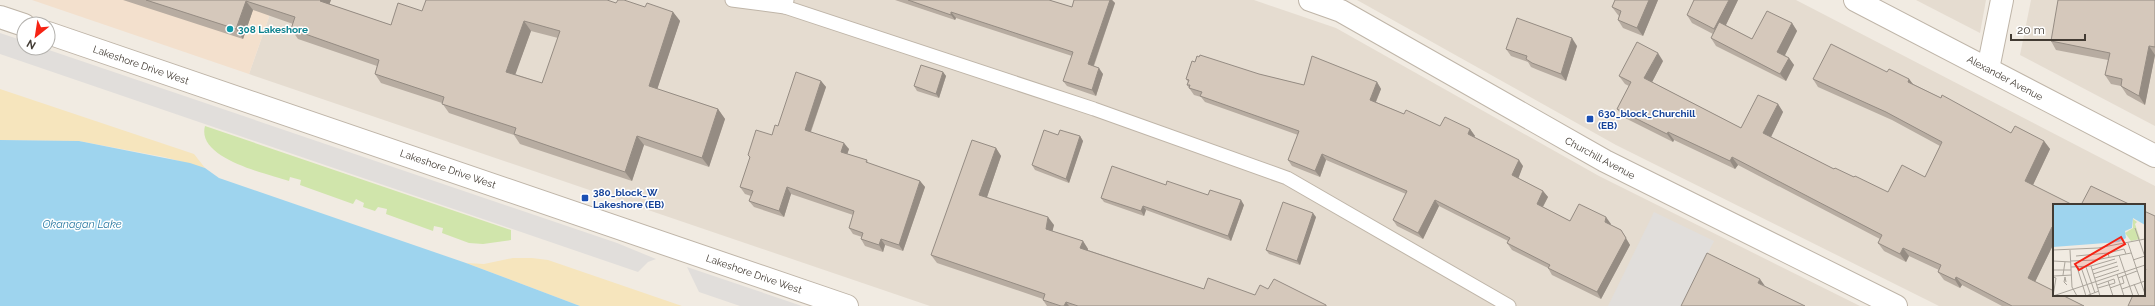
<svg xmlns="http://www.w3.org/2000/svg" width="2155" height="306" viewBox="0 0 2155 306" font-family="Raleway,sans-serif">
  <rect width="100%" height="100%" fill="#f1ebe2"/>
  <g fill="#e5dcd0" fill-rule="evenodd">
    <polygon points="275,0 1254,0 1336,28 1599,176 1860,306 930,306 249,74"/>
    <path d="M1357 0H1796L2155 186V306H1939L1616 145ZM2054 205H2144V295H2054Z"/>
    <polygon points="1916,0 1986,0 1980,33"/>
    <polygon points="2031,0 2155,0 2155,126 2020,55"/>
  </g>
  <polygon fill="#f3e0cd" points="32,0 275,0 249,74"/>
  <path fill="#d0e5ab" d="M205 126 511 230V240L483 244 469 243 442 233 443 228 434 226 433 231 386 214 387 209 378 207 375 211 363 207 364 203 356 199 353 204 300 185 301 180 290 177 289 181C268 174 196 159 205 126Z"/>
  <g fill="#f6e5bd">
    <polygon points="0,89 194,154 205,168 164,157 79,141 0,140"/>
    <polygon points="513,258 532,258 548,260 682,306 580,306 466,263 484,264"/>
  </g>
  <g fill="#e1dedb">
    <polygon points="0,33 24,41 24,48 43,48 617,243 656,259 648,262 638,272 0,54"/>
    <polygon points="1654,212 1714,241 1681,306 1608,306"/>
    <polygon points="687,267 802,306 740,306 699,292"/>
  </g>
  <polygon fill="#9ed4ee" points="0,140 79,141 190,163 205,168 219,178 466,263 580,306 0,306"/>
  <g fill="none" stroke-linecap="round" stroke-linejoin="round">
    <defs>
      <g id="service">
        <polyline points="732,0 785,7"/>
        <polyline points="787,0 785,7 1094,109 1287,178 1509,306"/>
      </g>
      <g id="minor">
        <polyline points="1310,0 1341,11 1605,161 1896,306"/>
        <polyline points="1855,0 2155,156"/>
        <polyline points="1988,69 2002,0"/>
      </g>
      <g id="tertiary">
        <polyline points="0,17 24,25"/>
        <polyline points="48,33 847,306"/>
      </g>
    </defs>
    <use href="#service" stroke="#bfb5a8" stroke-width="15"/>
    <use href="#minor" stroke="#bfb5a8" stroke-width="24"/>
    <use href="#tertiary" stroke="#bfb5a8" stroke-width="24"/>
    <use href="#service" stroke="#fff" stroke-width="13"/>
    <use href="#minor" stroke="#fff" stroke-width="22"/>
    <use href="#tertiary" stroke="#fff" stroke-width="22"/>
  </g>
  <g fill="#b7aca1" fill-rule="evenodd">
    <path d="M123 0H331L329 4 391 25 422 11 616 3 673 12 680 21 657 89 718 109 725 119 709 167 644 145 632 181 520 144 514 135 449 113 442 103 381 83 375 74 377 66 298 39 291 29 293 24 253 10 243 39ZM531 31 558 38 542 83 515 74Z"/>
    <polygon points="895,0 1049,0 1072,7 1074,0 1112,0 1115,3 1094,66 1103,74 1096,96 1067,86 1063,81 1072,56 956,18 955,20"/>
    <polygon points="1615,0 1658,0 1643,36 1623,28 1618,20 1619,16 1618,15 1612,7"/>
    <polygon points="1694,0 1738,0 1726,25 1752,39 1792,23 1797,31 1785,55 1789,58 1794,65 1786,81 1716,46 1711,38 1713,34 1692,23 1687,15"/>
    <polygon points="2155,0 2155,55 2145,105 2127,95 2121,86 2111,84 2105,75 2108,60 2056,50 2051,41"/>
    <polygon points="1577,46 1566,81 1538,70 1531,67 1528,62 1511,56 1506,49"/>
    <polygon points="1663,61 1652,82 1741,128 1778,104 1783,112 1771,137 1834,169 1854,177 1888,192 1925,177 1940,146 1892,120 1818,87 1813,79 1887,72 1909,79 1913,84 2011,133 2044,141 2050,149 2033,185 2054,205 2054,243 2035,282 2084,306 2002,306 1962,285 1960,288 1944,280 1938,272 1939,270 1909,256 1906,262 1884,251 1878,243 1880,239 1738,165 1735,169 1674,140 1673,142 1623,117 1617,109 1629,86 1625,84 1619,76"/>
    <polygon points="943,72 946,76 939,98 917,91 914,86"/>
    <polygon points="1259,74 1304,85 1377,82 1381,89 1376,102 1404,114 1440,126 1470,129 1475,136 1474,137 1523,166 1518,178 1543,191 1548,197 1543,207 1570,221 1611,224 1611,225 1621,230 1630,245 1601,299 1552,275 1548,268 1512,250 1507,243 1508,241 1439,206 1423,239 1397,226 1393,220 1406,194 1326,160 1320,177 1292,166 1288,160 1298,135 1205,102 1201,97 1194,95 1187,85 1188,82 1186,79"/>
    <polygon points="821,81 826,87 811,132 849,149 847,154 867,160 868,163 920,181 925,187 903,251 885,245 883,252 865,246 861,239 862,237 853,234 849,228 853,215 791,194 784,217 754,207 749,201 751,196 745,194 740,187 750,158 748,155 772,135 778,126"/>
    <polygon points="1058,135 1080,136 1083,141 1069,183 1035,170 1032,165"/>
    <polygon points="996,148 1001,156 987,197 1054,225 1052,231 1083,241 1088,249 1088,250 1204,289 1255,295 1268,289 1327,306 1047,306 1043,300 1043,299 937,263 931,255"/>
    <polygon points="1166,185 1244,205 1231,241 1146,210 1144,216 1104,202 1101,198"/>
    <polygon points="1316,217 1300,265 1269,254 1266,250"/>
  </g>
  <g fill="#958c83">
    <polygon points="321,0 331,0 327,11 320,1"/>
    <polygon points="1110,0 1112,0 1115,3 1092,70 1088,64"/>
    <polygon points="1649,0 1658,0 1643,36 1637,28"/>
    <polygon points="1729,0 1738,0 1720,37 1714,29"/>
    <polygon points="246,1 253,10 243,39 236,29"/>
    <polygon points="673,12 680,21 655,96 649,86"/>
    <polygon points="951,12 956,18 955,20 951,15"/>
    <polygon points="524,21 531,31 513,81 506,72"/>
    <polygon points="1792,23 1797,31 1783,59 1777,52"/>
    <polygon points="1572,38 1577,46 1566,81 1561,74"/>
    <polygon points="2149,46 2155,55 2145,105 2139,96"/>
    <polygon points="1658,53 1663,61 1650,86 1644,78"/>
    <polygon points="1789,58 1794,65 1786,81 1780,74"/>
    <polygon points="1099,68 1103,74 1096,96 1092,90"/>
    <polygon points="943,72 946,76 939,98 936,94"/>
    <polygon points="1909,79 1915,87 1908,82"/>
    <polygon points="821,81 826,87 809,136 805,130"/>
    <polygon points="1377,82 1381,89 1374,106 1370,100"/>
    <polygon points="1778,104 1783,112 1769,141 1763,133"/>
    <polygon points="718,109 725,119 709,167 702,158"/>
    <polygon points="1470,129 1475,136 1472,140 1468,134"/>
    <polygon points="1668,132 1674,140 1673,142 1667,134"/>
    <polygon points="637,136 644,145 632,181 625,172"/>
    <polygon points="1080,136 1083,141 1069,183 1066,179"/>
    <polygon points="2044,141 2050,149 2031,189 2025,181"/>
    <polygon points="844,143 849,149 846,158 841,152"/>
    <polygon points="996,148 1001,156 985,203 979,195"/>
    <polygon points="1322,154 1326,160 1320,177 1315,171"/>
    <polygon points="1732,157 1738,165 1735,169 1730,161"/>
    <polygon points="1519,160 1523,166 1517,182 1512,175"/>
    <polygon points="920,181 925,187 903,251 899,245"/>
    <polygon points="787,187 791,194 784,217 779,211"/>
    <polygon points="1543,191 1548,197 1541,210 1537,204"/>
    <polygon points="1241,200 1244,205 1231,241 1228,236"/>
    <polygon points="1435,200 1439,206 1423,239 1418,233"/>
    <polygon points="1143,206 1146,210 1144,216 1141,211"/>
    <polygon points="1313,213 1316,217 1300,265 1297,261"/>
    <polygon points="1048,217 1054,225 1051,237 1046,229"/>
    <polygon points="1606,217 1611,224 1609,228 1605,222"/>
    <polygon points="2052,227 2054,229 2054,243 2033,286 2028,278"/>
    <polygon points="1621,230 1630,245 1601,299 1597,292"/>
    <polygon points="881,239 885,245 883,252 879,245"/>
    <polygon points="1083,241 1088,249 1086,256 1080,248"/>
    <polygon points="1903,248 1909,256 1906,262 1900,254"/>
    <polygon points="1956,277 1962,285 1960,288 1955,280"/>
    <polygon points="1760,279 1765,286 1758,283"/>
    <polygon points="1066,302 1069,306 1064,306"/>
  </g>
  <g fill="#d5c8bb" stroke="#958c83" fill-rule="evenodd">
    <path d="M146 0H321L320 1 391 25 398 3 422 11 426 0H607L616 3 618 0H624L645 7 647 3 673 12 649 86 718 109 702 158 637 136 625 172 514 134 516 128 442 104 444 97 375 74 379 60 291 29 295 17 246 1 236 29ZM524 21 560 31 542 83 506 72Z"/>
    <polygon points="908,0 1049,0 1072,7 1074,0 1110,0 1088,64 1099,68 1092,90 1063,81 1073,52 951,12 951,15"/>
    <polygon points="1615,0 1649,0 1637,28 1618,20 1621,11 1612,7"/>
    <polygon points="1694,0 1729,0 1714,29 1687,15"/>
    <polygon points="2058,0 2155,0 2155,47 2149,46 2139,96 2121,86 2122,79 2105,75 2110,53 2051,41"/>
    <polygon points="1767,11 1792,23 1777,52 1789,58 1780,74 1711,38 1719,22 1752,39"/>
    <polygon points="1517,18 1572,38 1561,74 1532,63 1526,59 1527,56 1506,49"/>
    <polygon points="1637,42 1658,53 1644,78 1741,128 1758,95 1778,104 1763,133 1834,169 1835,168 1854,177 1855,176 1888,192 1902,165 1925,177 1942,142 1886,112 1813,79 1831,44 1887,72 1889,69 1909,79 1908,82 1941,98 1942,95 2011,133 2015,126 2044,141 2025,181 2073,205 2054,205 2054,228 2052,227 2028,278 2054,291 2054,295 2062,295 2084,306 2012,306 1956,277 1955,280 1938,272 1941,265 1903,248 1900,254 1878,243 1882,235 1732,157 1730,161 1668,132 1667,134 1617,109 1631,82 1619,76"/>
    <polygon points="1200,55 1259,74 1304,85 1312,56 1377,82 1370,100 1404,114 1406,110 1440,126 1445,117 1470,129 1468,134 1519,160 1512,175 1543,191 1537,204 1570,221 1579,204 1606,217 1605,222 1621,230 1626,238 1597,292 1548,268 1550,265 1507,243 1510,238 1435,200 1418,233 1393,220 1407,191 1322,154 1315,171 1288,160 1299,131 1200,96 1202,92 1189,88 1190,85 1187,85 1189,80 1186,79 1192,61 1195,62 1197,56 1199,57"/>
    <polygon points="921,65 943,72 936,94 914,86"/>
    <polygon points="796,72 821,81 805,130 844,143 841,152 867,160 866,162 920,181 899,245 881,239 879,245 861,239 863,233 849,228 854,211 787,187 779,211 749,201 753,191 740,187 750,157 748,155 756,130 772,135 775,125 778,126"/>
    <polygon points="1044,130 1058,135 1060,130 1080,136 1066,179 1032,165"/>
    <polygon points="972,140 996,148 979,195 1048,217 1046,229 1083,241 1080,248 1204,289 1208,278 1255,295 1260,285 1268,289 1274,279 1326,305 1326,306 1078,306 1066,302 1064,306 1061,306 1043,300 1045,294 931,255"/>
    <polygon points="1112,166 1166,185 1167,181 1208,195 1210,190 1241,200 1228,236 1143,206 1141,211 1101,198"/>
    <polygon points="2091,186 2131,205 2081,205"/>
    <polygon points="1283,202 1313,213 1297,261 1266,250"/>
    <polygon points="2144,211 2155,216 2155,306 2128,306 2133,295 2144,295 2144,274 2146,269 2144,268"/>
    <polygon points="1707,253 1760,279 1758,283 1805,306 1681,306"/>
  </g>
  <circle fill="#0f9aa8" stroke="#fff" stroke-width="1.5" cx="230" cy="29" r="4"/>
  <g fill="#1a4fb4" stroke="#fff" stroke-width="1.5">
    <rect x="1586" y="115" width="8" height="8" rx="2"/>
    <rect x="581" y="194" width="8" height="8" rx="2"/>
  </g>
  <g text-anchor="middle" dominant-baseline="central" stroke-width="3" stroke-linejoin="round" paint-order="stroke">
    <g font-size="10" font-weight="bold" fill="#0d838f" stroke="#fff" text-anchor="start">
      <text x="238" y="29">308 Lakeshore</text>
    </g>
    <g font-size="10" fill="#423b33" stroke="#fff">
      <text transform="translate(141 65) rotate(19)">Lakeshore Drive West</text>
      <text transform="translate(2005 78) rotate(28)">Alexander Avenue</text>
      <text transform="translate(1600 158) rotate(28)">Churchill Avenue</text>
      <text transform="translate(448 169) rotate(19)">Lakeshore Drive West</text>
      <text transform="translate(754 274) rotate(19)">Lakeshore Drive West</text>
    </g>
    <g font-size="10" font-weight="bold" fill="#164399" stroke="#fff" text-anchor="start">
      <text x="1598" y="113">630_block_Churchill<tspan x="1598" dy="12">(EB)</tspan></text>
      <text x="593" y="192">380_block_W<tspan x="593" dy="12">Lakeshore (EB)</tspan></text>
    </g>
    <g font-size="11" font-style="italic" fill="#2e7ba3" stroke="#fff">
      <text x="82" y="224">Okanagan Lake</text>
    </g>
  </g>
  <g transform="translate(2053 204)">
    <rect width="92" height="92" fill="#f1ebe2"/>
    <path d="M80 15 84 18 82 20 87 35 78 37 72 29 80 24Z" fill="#d0e5ab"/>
    <path d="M0 0H92V21L80 14 79 24 72 27 73 34 66 38 0 43Z" fill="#9ed4ee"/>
    <path fill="none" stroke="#aba59c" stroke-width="1" d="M82 24 92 53M75 39 92 90M0 46 45 44 92 35M17 46 19 83 24 92M55 49 71 45 73 50M66 51 80 92M23 52 55 49 56 53M80 56 92 52M0 57 18 58M18 57 43 56 78 49M38 62 47 92M18 63 38 62 62 55M24 63 33 92 46 87M28 63 38 92M33 63 42 89M0 66H18M39 66 64 58M40 70 65 62M64 70 71 92M10 71 12 58M1 72 19 71M0 73 3 74 0 92M42 74 66 66M65 74 84 67M55 77 60 92M13 78 12 73 11 78 14 81M81 80 86 92M44 81 61 75 62 79M45 84 62 79M57 84 71 79 69 72M69 85 92 77M0 92 92 61"/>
    <path fill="#f62314" fill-opacity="0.15" stroke="#f62314" stroke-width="2" d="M68 33 72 40 26 66 22 60Z"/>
    <rect width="92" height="92" fill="none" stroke="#423b33" stroke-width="2"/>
  </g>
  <g transform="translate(36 36) rotate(210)"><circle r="19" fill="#ffffff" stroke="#b3b1ad"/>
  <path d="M0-3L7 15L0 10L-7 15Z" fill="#f62314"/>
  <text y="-6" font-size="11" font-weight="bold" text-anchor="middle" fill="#423b33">N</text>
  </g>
  <path d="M2011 34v6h74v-6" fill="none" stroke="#423b33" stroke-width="2"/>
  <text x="2017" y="34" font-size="12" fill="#423b33" stroke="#ffffff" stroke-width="3" paint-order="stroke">20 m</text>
</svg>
